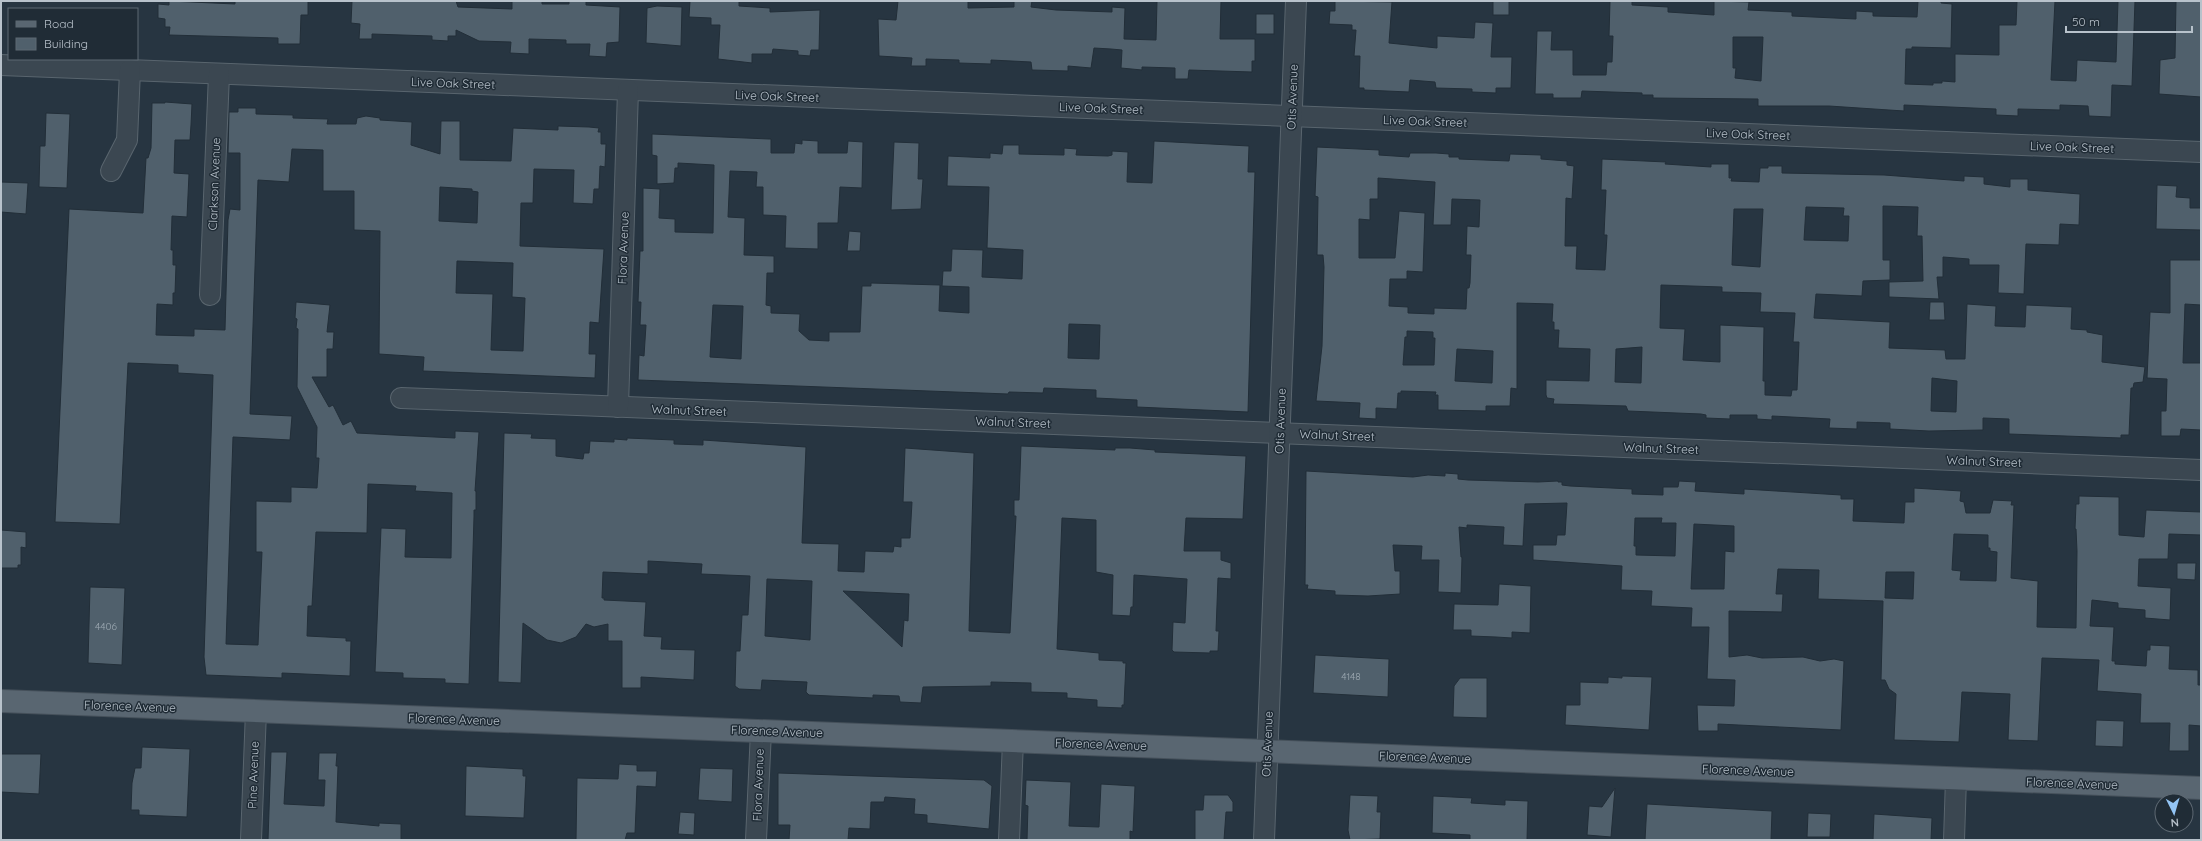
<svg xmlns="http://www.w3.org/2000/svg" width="2202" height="841" viewBox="0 0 2202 841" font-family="Quicksand,sans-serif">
  <rect width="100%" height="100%" fill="#273541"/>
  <g fill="#50606c" stroke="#222e38" fill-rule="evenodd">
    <polygon points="169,1 235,4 235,1 308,1 308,15 301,15 300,44 278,44 278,38 169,35 170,27 165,27 165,19 158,18 158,4 169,5"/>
    <polygon points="352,1 456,1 458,7 512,9 512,1 542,1 542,4 569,4 569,1 586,1 586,5 620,7 619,42 607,43 606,57 589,56 590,44 566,44 566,40 529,39 529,54 510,53 511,42 479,41 456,30 456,36 448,36 448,41 432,40 432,36 372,34 372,39 359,39 360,24 351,23"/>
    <polygon points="690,1 739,1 739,6 770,8 770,12 820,10 819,50 811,50 810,56 798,55 798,51 773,49 772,54 752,54 752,63 718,59 720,25 711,25 711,18 689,17"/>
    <polygon points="898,1 968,1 968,8 1014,7 1014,1 1032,1 1031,7 1056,10 1112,12 1112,7 1125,8 1124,39 1156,40 1157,1 1221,1 1220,39 1255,39 1255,61 1252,61 1252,72 1189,70 1188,79 1175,79 1175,68 1142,67 1142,70 1121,68 1122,50 1111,49 1094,48 1091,68 1068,66 1068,71 1032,70 1031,62 991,60 991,64 959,63 959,60 926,59 926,66 911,66 912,58 879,56 878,19 896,20"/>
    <polygon points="1335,1 1392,2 1389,43 1437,48 1437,36 1474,38 1475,22 1493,23 1491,57 1512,57 1511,88 1496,88 1496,93 1472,92 1472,89 1436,88 1435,82 1410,80 1409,92 1364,90 1364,88 1359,88 1360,56 1354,56 1356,30 1352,30 1352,25 1329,24 1330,11 1335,11"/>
    <rect x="1493" y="1" width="16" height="14"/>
    <path d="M1610 1H1632V5L1668 7V12L1714 15V1L1749 2 1748 10 1792 12V16L1856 19V11L1873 12V16L1917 17 1918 1H1941V3L1952 4 1951 48 1912 47V49H1906L1905 84 1933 85V83H1942V81L1955 82V54L1999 55V25H2016L2017 1H2055L2051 80 2076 81 2077 60 2116 62 2118 1H2135L2132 86 2112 85 2111 117 2089 116 2088 106 2060 105V110L2018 109V116L1996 115V109L1904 105V111L1829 106H1758V99L1653 98V95H1642V93L1582 91 1581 98H1553V94H1535L1537 31H1552L1551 50H1573V75H1606L1607 62H1612L1613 36H1609ZM1733 37H1763L1761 81 1735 78 1736 68H1733Z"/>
    <polygon points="2176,1 2201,1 2201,97 2159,94 2160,60 2175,58"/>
    <polygon points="657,6 682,7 681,46 646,43 647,8"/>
    <rect x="1256" y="14" width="18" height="20"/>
    <path d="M165 102 192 104 191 125 190 140H175L174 173 189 174 187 217 172 216 171 250H173V265H176L175 293H173V305L157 304 156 335 194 336V329L225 330 228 220 230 209 240 210V153H228L229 112H238V108H256V114L293 115V118L328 119 327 124H356L357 118 366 116 380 118V120L412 122 411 145 440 154 441 121H460V160L511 161 513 128 558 130V126L589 127 599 128 598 132H601V144H606L605 167 600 166 599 189H594L593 204 573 203 574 170 534 169 533 203H521L520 246 604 249 599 323 590 322 589 354H596L595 378 423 371 424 357 379 354 380 231 354 230V191H323V150L292 149 289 182 258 180 250 414 292 416 290 440 233 437 226 644 258 645 262 552H256V501L291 502V487L317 488 319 458H316L317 427 297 387 298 329 296 328 297 319 295 318 296 302 330 305 327 332H334L333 349H327V377H312L329 407 333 405 343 425 351 421 357 433 394 435 455 438V431L479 432 475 491H476V510H474V517L469 684 445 683V679L403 678V673L375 672 381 528 406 529 405 557 451 558 452 493 415 491 416 486 368 484 367 533 316 532 312 606H308L307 636 346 638V641H351L350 676 282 673V678L206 675 204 657 213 375 178 373V365L128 363 120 524 55 522 69 209 143 213 146 158H148L151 148 152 103H165ZM440 187 472 189V191L478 192 477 223 439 221ZM457 261 513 263 512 297 525 298 523 351 491 350 493 294 456 293Z"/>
    <polygon points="46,113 70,114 67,188 39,187 40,146 45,146"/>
    <path d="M652 134 769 139H771V153H794L795 143 802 144V140L818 141V153H847L848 141 863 142 862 188 840 187 838 223H818V249L785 248 786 216 763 215V187H756L757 172 730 171 728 217 745 218 744 255 774 256V273H767L766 305 771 306V313L800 314 799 331 809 340 829 341V332H860L862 286H871V283L940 285 939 311 969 313V287L942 286 943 271H951L952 249 983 250 982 277 1022 279 1023 250 987 248 989 187 947 186 948 156 990 158V153L1002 154 1003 145H1019V154L1064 155V148L1077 149 1076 155 1108 156 1112 155V151L1128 152 1127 182 1152 183 1154 141 1249 146 1248 172H1255L1248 412 1137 407V400L1096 398V390L1044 388 1043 393 1009 392 1008 394 638 380 639 355 644 356 646 325H640L641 302H638L640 251H643V188L660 189 659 218 675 219V232L713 233 714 165 678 163V168H675L674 183 657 184V156L652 155ZM713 305 743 306 741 359 710 357ZM1069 324 1100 325 1099 359 1068 358Z"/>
    <polygon points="894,142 919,143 918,179 923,179 921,209 891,210"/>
    <path d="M1317 147 1379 150V155L1409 157 1410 153H1436L1449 154V157H1459V159L1509 161 1510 154 1541 155V159L1567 161V165L1574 166 1572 199 1566 198 1565 246H1577L1576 269 1605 270 1607 235H1604L1606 190H1601L1602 159 1666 162 1665 164 1711 167V164H1729V178H1732L1731 181 1759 182 1760 168H1768V166H1782V173L1884 175 1964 181V176L1984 177V184L2010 187V179H2028V190L2080 194 2079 225 2060 224 2059 245 2026 244 2024 294 1998 293 1999 265H1969V259L1943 257V277H1937L1939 299 1889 297V282L1923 281 1922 236H1917L1918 207 1883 206V260H1890V280L1863 281 1862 296 1816 294 1814 318 1890 322 1889 348 1945 350 1946 359H1965L1967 304 1996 306 1995 326 2025 327 2026 305 2072 307 2071 329 2087 330V332L2103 335 2102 362 2145 367 2143 382 2134 383 2133 388H2131L2129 435H2121V438L2009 434V419L1983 418V430L1929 431 1890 429V423L1857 422V429L1829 428 1830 419 1772 416V420L1757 419V415H1730V419L1706 418V415L1701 414 1628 411 1626 406 1553 404 1554 399 1547 398 1546 395V380L1589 381 1590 349 1558 348 1559 330H1554V322H1552L1553 304 1517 303V389L1511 388 1510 406H1486V411L1438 410V395H1435L1436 392 1401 391V393H1398L1397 409 1376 408V419L1359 418 1360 403 1316 401 1322 346 1324 267 1323 255H1317L1318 197 1315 196ZM1378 178 1435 182 1433 225H1451L1452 199 1480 200 1479 227 1467 226 1466 255H1471L1470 283 1469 288H1467L1466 309 1434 308V314L1408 313V307L1389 306 1390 279H1407V271L1423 272 1425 213 1399 211 1395 258H1359V219L1370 220V199H1378ZM1806 207 1844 208 1843 216H1849L1848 241 1804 240ZM1734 209H1763L1760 267 1732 265ZM1661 285 1722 287V292L1761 293 1760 312 1795 313 1793 342H1799L1797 390H1792L1791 396 1765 395V381H1763L1764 327 1720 325V362L1683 360 1685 329 1660 328ZM1407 331 1433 332V338H1435L1434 365H1403L1405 337H1407ZM1642 347 1641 383 1615 382 1616 349ZM1457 349 1493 351 1492 383 1455 381ZM1932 378 1957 381 1956 412 1931 411Z"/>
    <polygon points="1,182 28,183 26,214 1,212"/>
    <polygon points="2157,185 2177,186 2176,197 2190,198 2190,208 2201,208 2201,230 2156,229"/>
    <polygon points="849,231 861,232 860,251 847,251"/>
    <polygon points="2170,260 2201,260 2201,305 2185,304 2183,363 2201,363 2201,430 2181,429 2180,436 2161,436 2161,411 2166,411 2167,379 2147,378 2150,312 2170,313"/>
    <polygon points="1930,302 1944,302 1945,320 1929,320"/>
    <path d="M504 433 532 434 531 438 556 439V456L583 459 584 453H589L590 441 614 442V439L627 440V438L674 440V444L703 445V440L806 447 802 543 839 544 838 571 864 572 865 551 893 552 894 546 901 547V538H910L912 502H903L905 448 974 453 969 631 1010 633 1016 516H1014V500H1019L1021 446 1115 450V448H1130L1155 450V452L1246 456 1243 519 1186 518 1184 551H1221V560L1231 563V579L1218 578 1216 631H1219L1218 651H1210V653L1174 652 1172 650 1173 622 1185 623 1187 579 1134 575 1133 607H1131L1130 616 1112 615 1113 575 1096 572V520L1062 518 1057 649 1099 653V660L1123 661V663H1126L1124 705H1122V708L1097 707V700L1067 698V693L1031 692V683L991 682V686L923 687 921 703 900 702 899 696 873 695V698L809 695 806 692 807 682 762 680 761 690 739 689 735 686 736 651H740L742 615H748L750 576 701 574 702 564 667 562 648 561V574L603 572 602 598H604V600L646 602 644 636 662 637 661 649 695 650 694 680 641 677V688H622V641H608V624L594 627 586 624 576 637 561 643 547 640 523 623 521 683 498 682ZM767 579 812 581 810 640 765 636ZM843 591 909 594 908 621 904 620 902 647Z"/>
    <path d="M1306 471 1413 477 1428 475 1445 476V473L1458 474V479L1468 480 1538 482 1558 481V482H1562V485L1570 486 1632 489V494L1663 495V487H1678L1679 481 1696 482 1695 491 1744 494V489L1841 495V499H1854L1853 521 1904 523 1905 502H1914V488L1961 491 1960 501 1964 502 1966 513H1990L1993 500 2012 501 2011 505H2014L2011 578 2038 581 2037 627 2076 628 2077 551 2076 529H2075L2076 504H2079V496L2119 497V535L2144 537 2146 510 2201 512V535L2169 534 2168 559H2139L2138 586 2171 588 2170 620 2145 618V610L2118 608V603L2092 600 2090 626 2114 627 2112 661H2115V664L2146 666 2147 650H2150V645L2170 646 2169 669 2198 670V685H2201V726L2189 725V751H2169L2170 723H2140L2141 694 2097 691 2099 660 2042 658 2038 741 2008 740 2010 694 1962 692 1959 742 1894 740 1896 694 1889 689 1885 680H1881L1883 601 1818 599 1819 570 1778 569 1776 594H1783L1782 612 1729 611V657L1747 655 1762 658 1803 657 1820 661 1834 659 1844 661 1841 730 1718 724V731H1698L1697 705 1734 706 1735 680 1707 679 1709 627H1691L1692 608 1651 606 1652 591 1621 590 1622 566 1533 560V545H1556L1557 535H1565L1567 503 1525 504 1523 546 1503 545 1504 527 1467 525V528L1459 527 1461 557H1462L1461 593 1438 592 1439 560H1421L1422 546 1393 545 1395 571H1400V594L1368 596 1335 595V591L1307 589 1308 585H1305ZM1635 518H1662L1661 523H1676L1675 556 1636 555V546H1634ZM1694 524 1734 526V552L1725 551 1724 589H1691ZM1954 534 1988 535V548H1990V551L1997 552 1996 581 1960 580 1961 571 1952 570ZM1886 572H1914L1913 599 1885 598Z"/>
    <polygon points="1,530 26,532 26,548 21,547 21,565 18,565 18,568 1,568"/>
    <polygon points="2177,563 2196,563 2195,580 2177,579"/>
    <polygon points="1499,584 1531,586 1530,633 1512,632 1512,638 1496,637 1471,636 1471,630 1453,630 1454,604 1498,605"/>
    <polygon points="90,587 125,588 122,665 88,663"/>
    <polygon points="1315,655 1389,659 1388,697 1313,693"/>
    <polygon points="1622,676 1652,677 1649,730 1565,725 1566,705 1580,705 1580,682 1608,683 1608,677 1622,678"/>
    <polygon points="1460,678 1487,678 1487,718 1453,717 1454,686"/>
    <polygon points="2096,720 2124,721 2123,747 2095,746"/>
    <polygon points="142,747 190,749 187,817 139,815 139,810 131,810 132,783 135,768 141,768"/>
    <polygon points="271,752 287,752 284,804 324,806 325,780 318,780 319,753 337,753 336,766 338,766 336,822 379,826 379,823 401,824 401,840 268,840"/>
    <polygon points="1,754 41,754 39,794 1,792"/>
    <polygon points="619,764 637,765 637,771 657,771 656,787 637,786 635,833 627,833 625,840 576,840 577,778 618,779"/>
    <polygon points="466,766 523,769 523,776 526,776 524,818 465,816"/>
    <polygon points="700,768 733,769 732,802 698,800"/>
    <polygon points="778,773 984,780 992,786 989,829 927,823 927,815 914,814 915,799 885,797 884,802 871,802 870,829 849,828 848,840 789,840 790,825 778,825"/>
    <polygon points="1026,780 1071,782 1069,826 1099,827 1101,784 1135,786 1133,832 1130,831 1130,840 1027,840 1028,806 1025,805"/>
    <polygon points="1615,788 1611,837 1587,835 1589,806 1602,807"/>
    <polygon points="1204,795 1228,795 1233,802 1233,812 1226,812 1224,840 1195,840 1195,810 1203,810"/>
    <polygon points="1350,795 1378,796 1377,812 1381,812 1380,839 1350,840 1348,830"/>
    <polygon points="1433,796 1472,798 1471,803 1505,805 1505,800 1528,801 1527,840 1470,840 1470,835 1432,833"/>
    <polygon points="1647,804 1772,811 1771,840 1645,840"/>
    <polygon points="680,812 695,813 694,835 678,834"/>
    <polygon points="1808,813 1831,814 1830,837 1807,837"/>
    <polygon points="1874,814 1932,818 1931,840 1873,840"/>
  </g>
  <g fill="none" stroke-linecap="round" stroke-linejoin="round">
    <defs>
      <g id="minor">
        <polyline points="1,65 2201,152"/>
        <polyline points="111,171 127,140 130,70"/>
        <polyline points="210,295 219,74"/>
        <polyline points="401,398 2201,470"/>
        <polyline points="618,407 628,90"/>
        <polyline points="251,840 256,711"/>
        <polyline points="756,840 761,731"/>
        <polyline points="1009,840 1013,741"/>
        <polyline points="1264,840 1296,1"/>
        <polyline points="1954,840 1956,778"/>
      </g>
      <polyline id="major" points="1,701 2201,788"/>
    </defs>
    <use href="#minor" stroke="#59656e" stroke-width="22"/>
    <use href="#major" stroke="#45505a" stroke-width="24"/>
    <use href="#minor" stroke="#3b4751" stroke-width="20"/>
    <use href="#major" stroke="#596671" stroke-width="22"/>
  </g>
  <g text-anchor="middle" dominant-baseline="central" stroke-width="3" stroke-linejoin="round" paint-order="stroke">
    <g font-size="10" fill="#9eaab3">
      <text x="106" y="626">4406</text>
      <text x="1351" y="676">4148</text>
    </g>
    <g font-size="12" fill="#b8c2cb" stroke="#202c36">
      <text transform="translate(453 83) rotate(2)">Live Oak Street</text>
      <text transform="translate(777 96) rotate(2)">Live Oak Street</text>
      <text transform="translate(1292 97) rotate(-88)">Otis Avenue</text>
      <text transform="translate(1101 108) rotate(2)">Live Oak Street</text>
      <text transform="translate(1425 121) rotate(2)">Live Oak Street</text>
      <text transform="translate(1748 134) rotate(2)">Live Oak Street</text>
      <text transform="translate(2072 147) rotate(2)">Live Oak Street</text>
      <text transform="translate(214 184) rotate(-88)">Clarkson Avenue</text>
      <text transform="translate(623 248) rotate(-88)">Flora Avenue</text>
      <text transform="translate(689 410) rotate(2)">Walnut Street</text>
      <text transform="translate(1280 421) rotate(-88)">Otis Avenue</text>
      <text transform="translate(1013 422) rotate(2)">Walnut Street</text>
      <text transform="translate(1337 435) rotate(2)">Walnut Street</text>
      <text transform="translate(1661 448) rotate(2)">Walnut Street</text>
      <text transform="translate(1984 461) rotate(2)">Walnut Street</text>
      <text transform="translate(130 706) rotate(2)">Florence Avenue</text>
      <text transform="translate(454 719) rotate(2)">Florence Avenue</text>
      <text transform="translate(777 731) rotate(2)">Florence Avenue</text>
      <text transform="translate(1101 744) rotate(2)">Florence Avenue</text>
      <text transform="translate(1267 744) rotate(-88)">Otis Avenue</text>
      <text transform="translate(1425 757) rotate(2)">Florence Avenue</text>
      <text transform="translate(1748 770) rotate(2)">Florence Avenue</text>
      <text transform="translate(253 775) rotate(-88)">Pine Avenue</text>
      <text transform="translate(2072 783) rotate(2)">Florence Avenue</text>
      <text transform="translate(758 785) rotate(-88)">Flora Avenue</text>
    </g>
  </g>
  <rect width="2202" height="841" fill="none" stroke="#b8c2cb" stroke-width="4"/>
  <rect x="8" y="8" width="130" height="52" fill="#202c36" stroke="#5d6872"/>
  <rect x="16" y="21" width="20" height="6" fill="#596671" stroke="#5d6872"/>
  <text x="44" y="28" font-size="12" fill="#b8c2cb">Road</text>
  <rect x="16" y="38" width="20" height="12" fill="#50606c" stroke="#5d6872"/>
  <text x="44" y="48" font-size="12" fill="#b8c2cb">Building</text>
  <g transform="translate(2174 813) rotate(175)"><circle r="19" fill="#202c36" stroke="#5d6872"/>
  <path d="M0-3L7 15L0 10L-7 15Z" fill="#93c5f5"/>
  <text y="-6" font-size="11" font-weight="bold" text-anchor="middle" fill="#b8c2cb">N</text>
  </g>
  <path d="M2066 26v6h126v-6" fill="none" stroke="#b8c2cb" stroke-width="2"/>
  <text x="2072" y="26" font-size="12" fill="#b8c2cb" stroke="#202c36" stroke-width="3" paint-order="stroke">50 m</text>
</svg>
